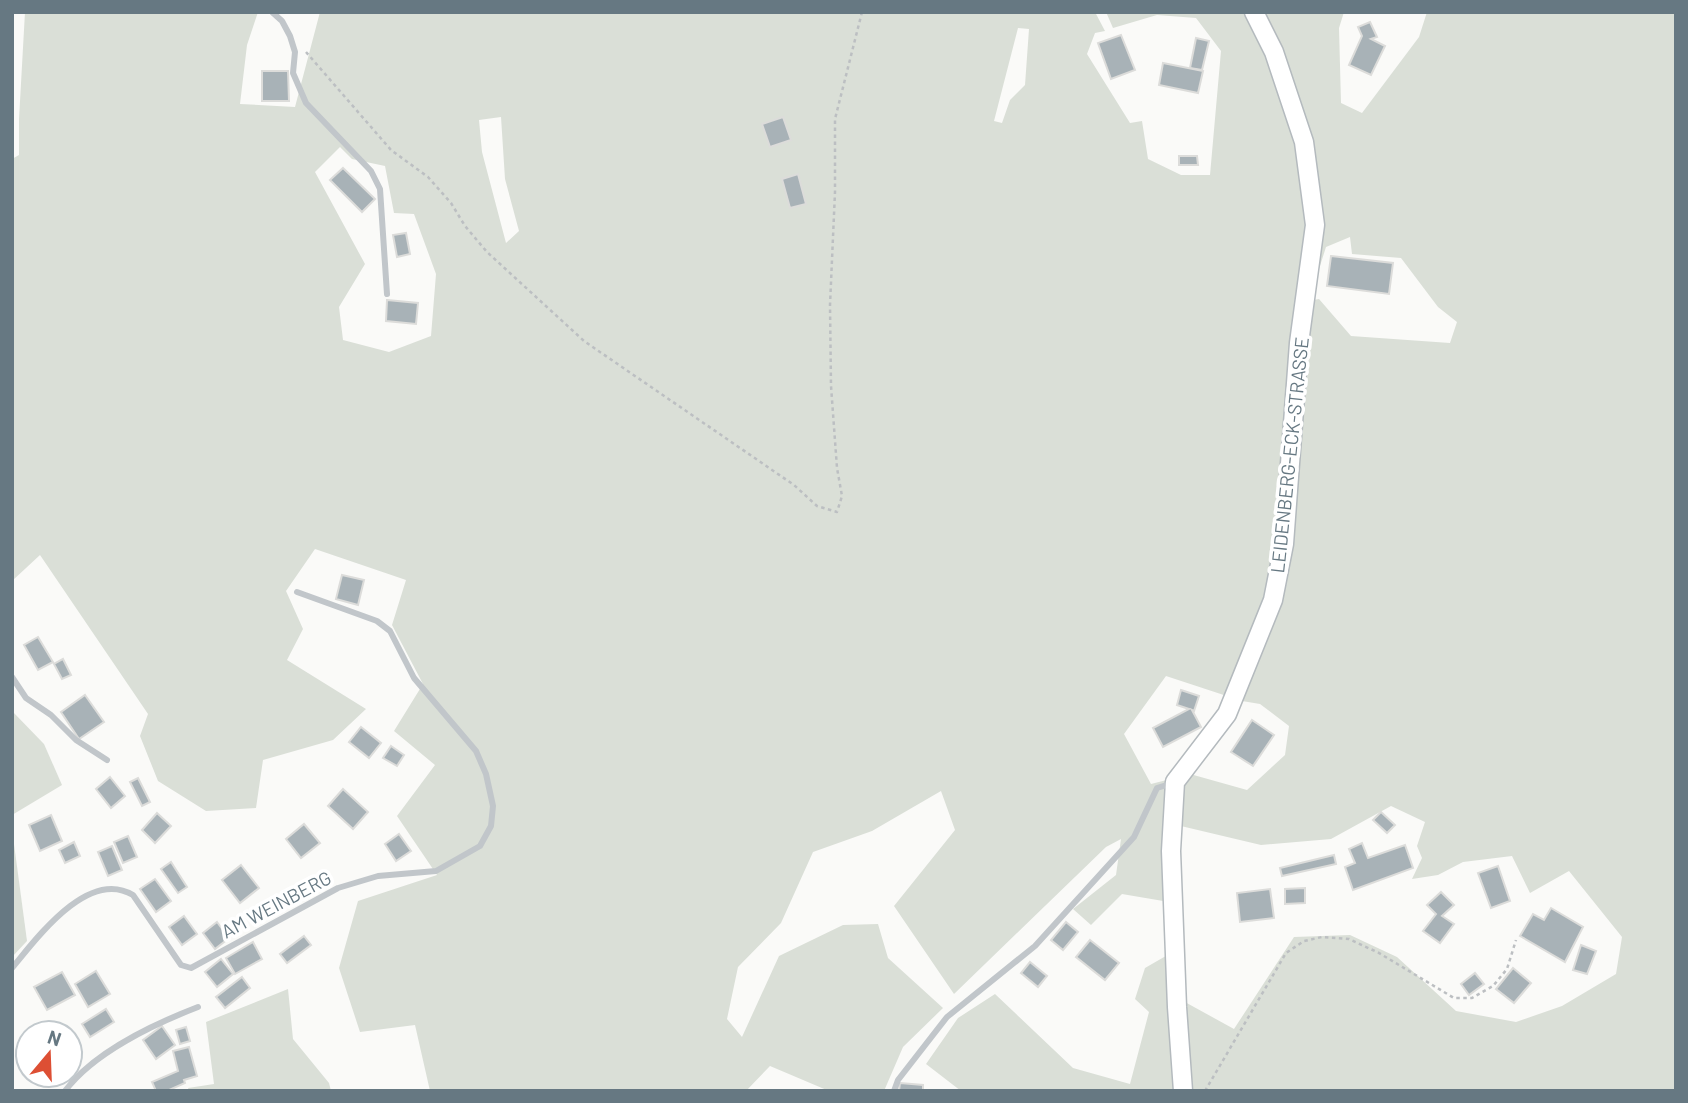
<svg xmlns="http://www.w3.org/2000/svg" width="1688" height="1103" viewBox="0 0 1688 1103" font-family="Barlow,sans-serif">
  <rect width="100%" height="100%" fill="#fafaf8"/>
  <g fill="#dadfd7" fill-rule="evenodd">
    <path d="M25 12H258L247 45 240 104 295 107 320 12H1095L1105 31 1095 33 1087 54 1130 123 1142 121 1148 159 1181 175H1210L1221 51 1196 18 1157 15 1113 28 1106 12H1344L1339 28 1341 103 1362 113 1419 37 1427 12H1676V1091H961L926 1064 958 1018 995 994 1073 1068 1130 1084 1149 1012 1135 999 1145 968 1171 953 1174 996 1234 1029 1294 937 1350 935 1397 957 1456 1011 1516 1022 1562 1006 1616 974 1622 937 1569 871 1530 893 1512 856 1463 862 1438 875 1412 879 1422 858 1417 846 1425 822 1391 806 1331 839 1261 845 1164 822 1162 861 1169 902 1122 894 1091 925 1073 909 1116 875 1121 839 1106 847 954 994 894 906 955 830 941 791 872 831 813 852 781 923 738 967 727 1019 742 1037 779 956 843 925 878 924 888 958 943 1008 903 1047 884 1091H829L770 1066 746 1091H430L415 1025 360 1032 339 968 358 901 437 875 397 816 435 765 394 731 423 684 392 625 406 580 315 549 286 591 303 629 287 660 366 709 333 740 263 760 256 808 206 811 158 781 140 736 148 714 40 555 12 581V159L19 155V119ZM1018 28 1029 29 1025 85 1010 100 1002 123 994 121ZM501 117 505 179 519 231 506 243 482 152 479 120ZM340 147 352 159 385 166 394 213 414 214 436 274 431 336 389 352 343 340 339 307 365 264 315 172ZM1350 237 1352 254 1401 258 1438 307 1457 322 1450 343 1351 336 1319 299 1308 301 1312 271 1319 269 1326 247ZM1166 676 1242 701 1260 704 1289 726 1285 755 1247 790 1190 774 1151 784 1124 734Z"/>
    <polygon points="12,711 44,744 62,785 12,815"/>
    <polygon points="12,829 27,941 12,957"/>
    <polygon points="288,989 293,1039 329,1083 331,1091 189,1091 188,1088 214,1084 206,1022"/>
  </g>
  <g fill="#a8b2b7" stroke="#dcdcda" stroke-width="2">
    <polygon points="1370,22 1377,37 1371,39 1385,46 1371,75 1349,65 1362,36 1358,27"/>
    <polygon points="1121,35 1135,70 1111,79 1098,43"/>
    <polygon points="1196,38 1209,41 1202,70 1190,68"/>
    <polygon points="1163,63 1203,71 1198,93 1159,85"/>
    <polygon points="262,71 288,71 289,101 262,101"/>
    <polygon points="783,117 791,140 770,147 762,124"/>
    <polygon points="1179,156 1197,156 1198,165 1179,165"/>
    <polygon points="343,168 375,199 362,212 330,180"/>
    <polygon points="798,174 806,204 790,208 782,179"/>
    <polygon points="406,233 410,254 397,257 393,235"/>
    <polygon points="1331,256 1393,263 1389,294 1327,286"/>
    <polygon points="387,300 418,303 416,324 386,321"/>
    <polygon points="342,575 364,580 358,605 336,599"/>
    <polygon points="38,637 53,662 38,670 24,645"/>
    <polygon points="63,659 71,675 62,679 54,664"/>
    <polygon points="1181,690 1199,696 1194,711 1192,710 1201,727 1163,747 1153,728 1189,709 1177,705"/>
    <polygon points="85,695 104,722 79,739 61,712"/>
    <polygon points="1252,720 1274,735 1253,766 1231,752"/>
    <polygon points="361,727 381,743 369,758 349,742"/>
    <polygon points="391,746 404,755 397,766 383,758"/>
    <polygon points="110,777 125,796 111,808 96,789"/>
    <polygon points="138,778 150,802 142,806 130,782"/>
    <polygon points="343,789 368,812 353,829 328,806"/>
    <polygon points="1381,812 1395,825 1387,833 1373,820"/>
    <polygon points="157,813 171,826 155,843 142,830"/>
    <polygon points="51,815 62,841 40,851 29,825"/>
    <polygon points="304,824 320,843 301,858 286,839"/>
    <polygon points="399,834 411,851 396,861 385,844"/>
    <polygon points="128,836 137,857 123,863 114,842"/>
    <polygon points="74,842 80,856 65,863 59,850"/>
    <polygon points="1362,843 1368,858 1405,845 1413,868 1353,890 1345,867 1355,863 1349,849"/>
    <polygon points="112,846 122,870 108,876 98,852"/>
    <polygon points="1334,855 1336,864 1282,876 1280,868"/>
    <polygon points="171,862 187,887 178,893 161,869"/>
    <polygon points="241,865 259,888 240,903 222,880"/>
    <polygon points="1498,866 1510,901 1491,908 1478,873"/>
    <polygon points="155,879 171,901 156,912 140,889"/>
    <polygon points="1305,888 1305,903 1285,904 1285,889"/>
    <polygon points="1270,889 1274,918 1240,922 1237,893"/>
    <polygon points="1441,892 1454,905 1442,916 1454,924 1440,943 1423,931 1436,914 1427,905"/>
    <polygon points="1551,908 1583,927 1565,962 1520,936 1533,914 1544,920"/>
    <polygon points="184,916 197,934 182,945 169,927"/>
    <polygon points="217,922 229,938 215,949 203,933"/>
    <polygon points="1066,922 1078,932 1063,950 1051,940"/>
    <polygon points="304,936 311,945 287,963 280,954"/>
    <polygon points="1090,940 1119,963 1105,980 1076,957"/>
    <polygon points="253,942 262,959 235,974 226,958"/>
    <polygon points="1581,945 1596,951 1587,974 1573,970"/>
    <polygon points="221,959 233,974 217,987 205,972"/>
    <polygon points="1030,962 1047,976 1038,987 1021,973"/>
    <polygon points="1513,968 1531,983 1514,1003 1496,989"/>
    <polygon points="96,971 110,994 88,1007 75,984"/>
    <polygon points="62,972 75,995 47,1010 34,987"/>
    <polygon points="1475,973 1484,984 1469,995 1461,984"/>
    <polygon points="242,977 250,988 225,1008 216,997"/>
    <polygon points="106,1009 114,1022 90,1037 82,1024"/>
    <polygon points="162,1026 175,1045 156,1059 143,1040"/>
    <polygon points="186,1027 190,1041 180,1044 176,1030"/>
    <polygon points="189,1047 197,1076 184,1080 185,1083 167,1091 156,1091 152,1082 178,1071 173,1051"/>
    <polygon points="900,1083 923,1085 923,1091 899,1091"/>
  </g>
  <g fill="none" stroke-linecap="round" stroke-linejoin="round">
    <defs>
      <polyline id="secondary" points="1183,1091 1177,1007 1171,851 1175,782 1227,714 1273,600 1284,544 1299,343 1315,225 1304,142 1274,52 1254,12"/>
    </defs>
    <use href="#secondary" stroke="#b4babe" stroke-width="21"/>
    <g stroke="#bcbfc2" stroke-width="2.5" stroke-dasharray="3.5 3.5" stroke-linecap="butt">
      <polyline points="306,52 391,150 428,177 451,203 465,226 487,252 584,341 794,485 817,506 837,512 842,496 837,468 831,386 830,305 835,192 835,119 862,12"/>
      <polyline points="1205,1091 1286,953 1304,941 1322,937 1349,939 1379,953 1454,998 1472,998 1493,986 1507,969 1516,940"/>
    </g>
    <g stroke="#c1c6ca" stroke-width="6">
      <polyline points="272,12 282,21 290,36 295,52 293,73 306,103 371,171 380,189 387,294"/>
      <polyline points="12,677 26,698 51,715 76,740 107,760"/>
      <path d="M12 968C37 938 88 868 133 895L181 965 191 968 338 888 378 876 436 871 480 846 491 826 493 806 486 774 476 751 414 678 390 631 377 621 297 592"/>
      <path d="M65 1091C93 1053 154 1024 198 1007"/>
      <polyline points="894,1091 898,1080 947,1017 1035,946 1134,837 1157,788 1173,783"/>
    </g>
    <use href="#secondary" stroke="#fff" stroke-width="18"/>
  </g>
  <g text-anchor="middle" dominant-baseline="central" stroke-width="7" stroke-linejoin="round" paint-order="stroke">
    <g font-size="19" fill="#667882" stroke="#fff">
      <text transform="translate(1289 455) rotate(-84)">LEIDENBERG-ECK-STRASSE</text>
      <text transform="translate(276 904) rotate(-28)">AM WEINBERG</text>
    </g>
  </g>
  <rect width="1688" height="1103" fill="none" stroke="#667882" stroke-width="28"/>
  <g transform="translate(49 1054) rotate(19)"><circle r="33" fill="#ffffff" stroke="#c2c9cd" stroke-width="2"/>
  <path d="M0-5L12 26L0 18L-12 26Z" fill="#dd4f34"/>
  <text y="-10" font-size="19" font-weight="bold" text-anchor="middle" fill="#667882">N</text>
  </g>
</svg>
